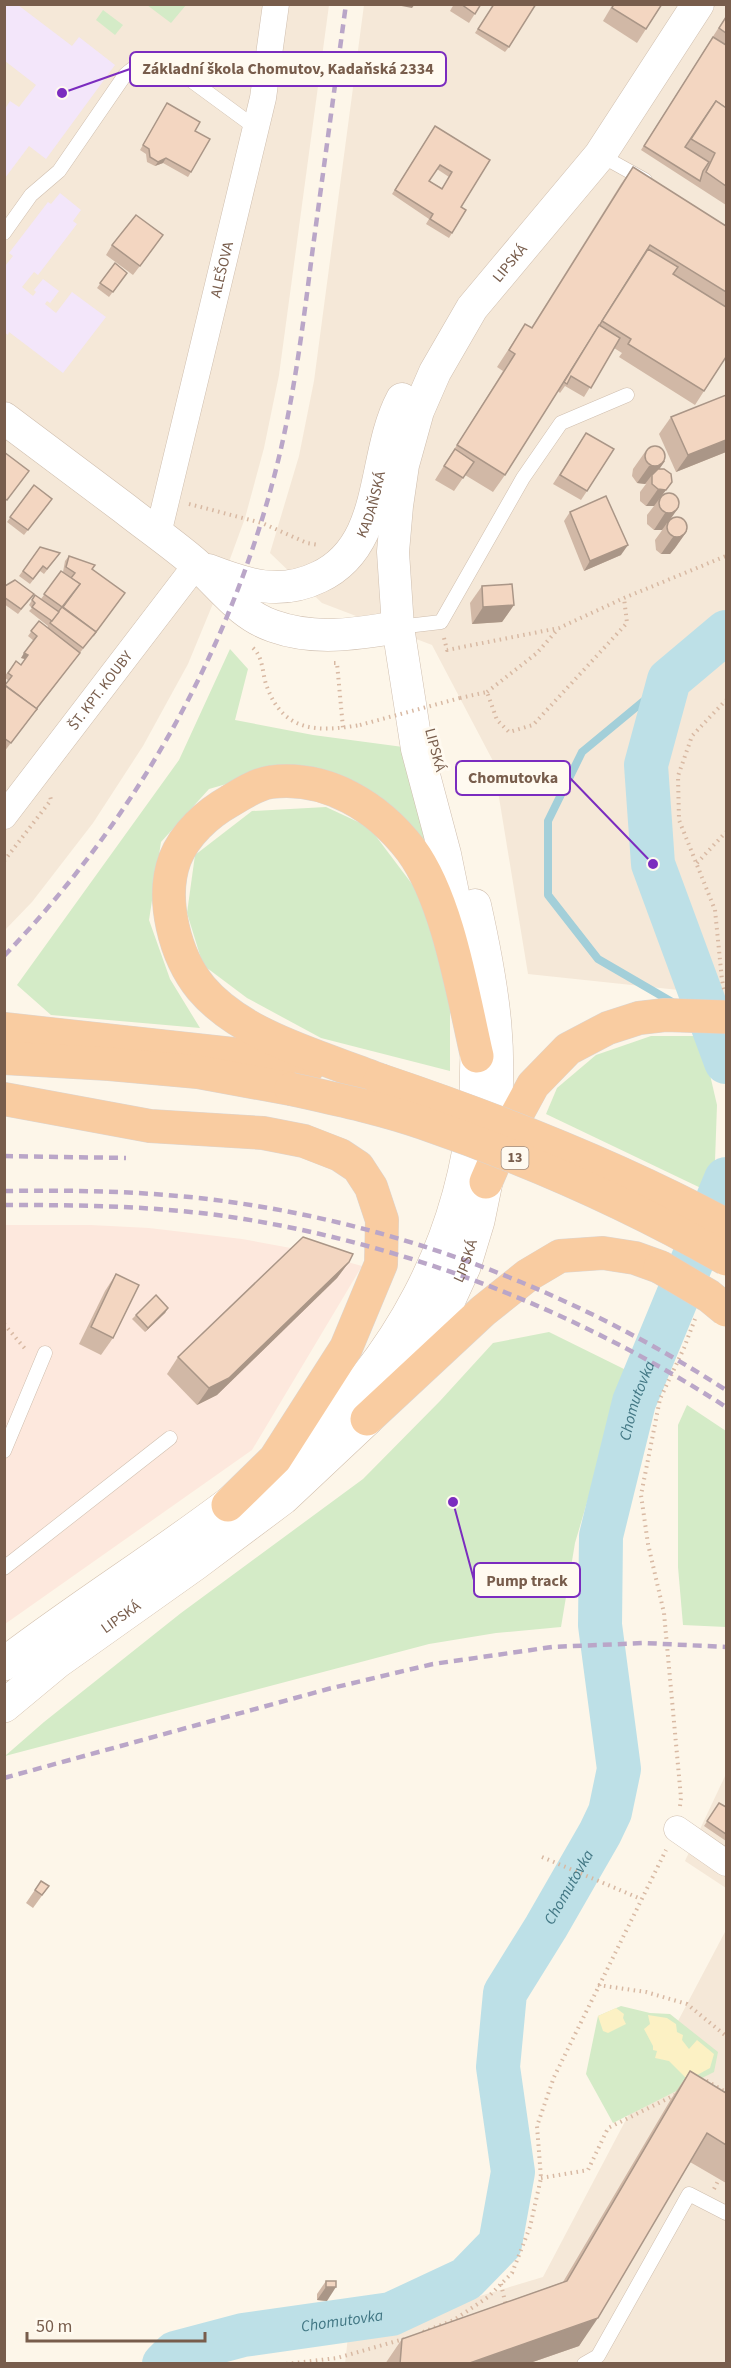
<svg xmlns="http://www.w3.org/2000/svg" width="731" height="2368" viewBox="0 0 731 2368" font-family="'Source Sans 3',sans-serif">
  <rect width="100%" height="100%" fill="#fdf6e9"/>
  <g fill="#f5e8d8">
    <polygon points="5,5 329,5 279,375 264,448 245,518 219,589 188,664 143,746 93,823 32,902 5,930"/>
    <polygon points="364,5 726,5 726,995 528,974 493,761 432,645 322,603 270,553 299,456 314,381"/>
    <polygon points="726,1774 726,1888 685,1861"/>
    <polygon points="726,1930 726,2363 345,2364 348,2336 543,2277"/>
  </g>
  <polygon fill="#fde8dd" points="5,1225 91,1225 149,1228 242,1239 307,1251 362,1266 252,1450 5,1624"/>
  <g fill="#f3e6fa">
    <polygon points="5,4 18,5 72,46 79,37 115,65 46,159 29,146 5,178 5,109 10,101 19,107 36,85 5,61"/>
    <polygon points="60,193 81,210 73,221 77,224 38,275 34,272 22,287 33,296 36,292 34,290 43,279 59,291 50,303 47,301 45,304 56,313 72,292 106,317 63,373 9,332 8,335 4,332 5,266 13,256 9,253 48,202 51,204"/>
  </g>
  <g fill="#d4ebc7">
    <polygon points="147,5 186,5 171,23"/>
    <polygon points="103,10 123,25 115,35 96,20"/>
    <polygon points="230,649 248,669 235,720 313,735 403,747 427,845 289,766 209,789 161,842 149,920 170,979 200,1028 51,1015 17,985 179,760"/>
    <polygon points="326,807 369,827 424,900 450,1003 450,1071 321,1038 247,998 203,965 187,913 195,855 252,811"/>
    <polygon points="651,1036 701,1036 717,1105 715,1161 705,1190 546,1114 557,1088 596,1055"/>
    <polygon points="549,1332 626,1370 575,1543 561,1627 496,1633 429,1644 5,1756 44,1722 181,1613 363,1479 440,1401 493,1343"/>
    <polygon points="687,1405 726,1431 726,1627 683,1625 678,1567 678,1425"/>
    <polygon points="621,2006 650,2013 670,2014 718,2052 714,2072 613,2123 586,2074 598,2016"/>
  </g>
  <g fill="#fcf1c4">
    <polygon points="616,2008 624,2014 623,2018 626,2024 608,2033 603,2031 598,2016"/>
    <polygon points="648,2015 667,2018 676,2024 677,2032 683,2035 682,2040 689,2049 697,2040 714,2054 710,2068 688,2080 669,2061 655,2058 657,2051 653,2050 653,2046 644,2029 650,2024"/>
  </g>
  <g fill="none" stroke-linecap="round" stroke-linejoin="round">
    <polyline stroke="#a3cfd9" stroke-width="8" points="669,680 582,752 548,821 548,895 598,959 672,1002"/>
    <g stroke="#bde0e7" stroke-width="44">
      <polyline points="726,632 669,680 646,765 653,864 726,1062"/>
      <path id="s1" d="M164 2364 175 2353 243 2335 391 2314 466 2279 500 2244 513 2172 498 2067 505 1993 546 1927 600 1833 610 1812 619 1769 600 1625 601 1536 634 1402 726 1179"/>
    </g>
    <defs>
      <g id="service">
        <polyline points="600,155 645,180"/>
        <path d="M4 233 31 195 59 171 125 75C137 63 149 61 166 62L256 128"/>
        <polyline points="398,627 441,622 523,478 561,423 627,395"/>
        <polyline points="4,1451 45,1353"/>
        <polyline points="4,1568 170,1438"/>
        <polyline points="584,2364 598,2356 689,2194 726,2213"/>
      </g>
      <g id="minor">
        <path id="s2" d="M158 534 263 98 276 4"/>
        <path id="s3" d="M4 816 196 565"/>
        <polyline points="677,1829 726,1863"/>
      </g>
      <g id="tertiary">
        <path d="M4 418C44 448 84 478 124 508 148 527 173 544 196 564 221 586 240 615 273 626 315 641 356 634 398 627"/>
        <path id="s4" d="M208 570C247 585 280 596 319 577 387 545 371 457 402 399"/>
        <path d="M475 905C494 990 505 1060 491 1147"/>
        <path id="s5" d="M463 942 445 854 417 749 398 627 393 552 397 506 403 465 418 411 435 372 472 308 600 155 698 4"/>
      </g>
      <g id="secondary">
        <path d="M4 1664C85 1602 172 1549 252 1486 267 1474 284 1463 298 1450 399 1359 462 1242 475 1106 477 1090 476 1073 477 1056"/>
        <path id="s6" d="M4 1706 57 1662 195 1564 283 1498 367 1419 412 1363 443 1313 464 1267 478 1221 486 1182"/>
      </g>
      <g id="trunk">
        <polyline points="4,1029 242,1055 308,1067"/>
        <polyline points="4,1058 109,1064 198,1072 291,1089"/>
        <path d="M380 1080C322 1057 242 1037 201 988 175 956 160 899 175 859 185 834 207 814 230 801 241 794 257 784 271 782 327 775 378 807 411 850 448 900 463 996 477 1056"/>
        <polyline points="4,1099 150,1126 263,1133 304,1141 340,1155 358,1167 371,1187 382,1220 381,1264 346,1348 275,1459 228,1505"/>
        <polyline points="486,1182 508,1131 533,1085 568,1049 608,1028 639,1018 665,1015 726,1017"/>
        <polyline points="367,1419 483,1311 528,1275 560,1256 603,1253 635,1258 660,1267"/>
      </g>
    </defs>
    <use href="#service" stroke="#cfbeae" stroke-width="15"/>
    <use href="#minor" stroke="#cfbeae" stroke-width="27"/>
    <use href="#tertiary" stroke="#cfbeae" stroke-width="33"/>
    <use href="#secondary" stroke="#d2bfac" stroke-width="34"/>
    <use href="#trunk" stroke="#dcd5d0" stroke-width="34"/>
    <g stroke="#d8b9a3" stroke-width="4" stroke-dasharray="1.5 4.5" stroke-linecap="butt">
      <polyline points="189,504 262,523 307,543 319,545"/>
      <polyline points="444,638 447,650 559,628 624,598 726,556"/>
      <path d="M253 648C264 658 262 675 267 687 284 733 319 732 360 725"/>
      <polyline points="334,663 337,663 343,728"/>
      <polyline points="487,692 537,653 558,629"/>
      <polyline points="460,698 487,692 497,720 509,732 533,725 627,623 624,598"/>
      <polyline points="4,861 51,800 50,796"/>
      <polyline points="697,863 726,832"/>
      <polyline points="724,989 722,980 715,910 679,820 678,776 692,736 726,700"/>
      <polyline points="4,1324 27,1351"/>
      <polyline points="680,1806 681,1798 664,1613 648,1544 641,1495 660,1399 684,1348 695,1319"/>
      <polyline points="542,1857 641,1899"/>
      <polyline points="598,1985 646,1992 687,2004 726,2036"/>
      <polyline points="701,2082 705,2080 726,2092"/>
      <polyline points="541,2178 588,2170 608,2128 675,2095"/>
      <polyline points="714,2189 719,2179"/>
      <polyline points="501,2284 506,2306"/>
      <polyline points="423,2332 454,2320 488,2297 512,2273 530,2227 541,2178 537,2126 554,2077 666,1850"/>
      <polyline points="286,2364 337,2358 404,2339"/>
    </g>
    <use href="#service" stroke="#fff" stroke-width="14"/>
    <use href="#minor" stroke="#fff" stroke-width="26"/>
    <use href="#tertiary" stroke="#fff" stroke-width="32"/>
    <use href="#secondary" stroke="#fff" stroke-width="33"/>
    <use href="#trunk" stroke="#f9cca1" stroke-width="33"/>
    <g stroke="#baa6c8" stroke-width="4.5" stroke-dasharray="9 6" stroke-linecap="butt">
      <path d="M4 956C133 822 227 657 274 477 294 401 303 324 313 247 324 166 335 85 346 4"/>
      <polyline points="4,1156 126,1158"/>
      <path d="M4 1191C70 1190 134 1191 199 1198 387 1219 568 1288 726 1390"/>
      <path d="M4 1205C85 1205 165 1206 244 1219 415 1247 581 1313 726 1407"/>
      <polyline points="4,1778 328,1689 433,1664 552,1647 644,1643 726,1647"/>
    </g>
    <defs>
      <g id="trunk-bridge">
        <path d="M380 1080C499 1120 616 1166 726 1225"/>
        <path d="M291 1089C335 1099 380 1108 423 1123 528 1159 630 1204 726 1259"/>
        <polyline points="660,1267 709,1296 726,1310"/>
      </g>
    </defs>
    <use href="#trunk-bridge" stroke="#dcd5d0" stroke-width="34" stroke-linecap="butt"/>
    <polyline stroke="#d8b9a3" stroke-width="4" stroke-dasharray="1.5 4.5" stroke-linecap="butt" points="360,725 460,698"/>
    <use href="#trunk-bridge" stroke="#f9cca1" stroke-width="33"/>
  </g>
  <g fill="#d1b8a6" fill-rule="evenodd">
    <polygon points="454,4 481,4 469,23 450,11"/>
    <polygon points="494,4 509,47 505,52 475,33"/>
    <polygon points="613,4 662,4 637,43 603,21"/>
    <polygon points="726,16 726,205 641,150"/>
    <polygon points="167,103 195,131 191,172 188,177 163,163 155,166 147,162 146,154 140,150"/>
    <path d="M435 126 490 160 461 207 466 210 449 238 426 224 429 219 392 194ZM437 169 449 177 442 188 429 181Z"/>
    <polygon points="633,167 726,226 726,357 695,405 619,357 622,353 614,348 584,397 565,386 560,393 558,391 505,475 493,492 465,475 454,491 435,480 503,371 497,367 525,324 531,328 621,184"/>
    <polygon points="112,245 156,245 133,275 106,255"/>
    <polygon points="115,263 127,273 109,297 97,288"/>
    <polygon points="671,417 726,452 676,472 659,434"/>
    <polygon points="586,433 587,491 581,500 553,484"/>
    <polygon points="645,452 665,461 659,469 672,482 663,494 671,519 687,531 675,548 670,554 661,554 656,550 655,540 663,529 662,530 654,530 647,524 647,515 654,506 646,506 640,501 640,492 646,484 637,483 632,476 633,469"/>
    <polygon points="34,485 52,499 24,535 7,522"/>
    <polygon points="570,512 621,555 584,571 564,521"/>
    <polygon points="40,547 60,553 44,574 40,571 30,584 19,576"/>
    <polygon points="69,556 92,569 89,641 4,752 4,685 9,681 4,677 16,661 21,665 25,659 21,658 34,641 28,636 39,621 47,628 48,626 29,611 32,608 29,605 35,595 41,599 61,571 71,578 63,572 65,561"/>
    <polygon points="4,585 34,594 18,614 4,604"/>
    <polygon points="482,586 514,605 502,622 472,624 470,603"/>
    <polygon points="349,1262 337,1278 217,1395 197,1405 167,1374 178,1357"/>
    <polygon points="116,1274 113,1338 101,1355 79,1344 105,1291"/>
    <polygon points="168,1308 165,1313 145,1332 132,1319 136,1315"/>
    <polygon points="719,1803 726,1807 726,1841 704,1826"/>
    <polygon points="41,1881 49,1886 33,1908 26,1903"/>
    <polygon points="690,2071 726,2093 726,2183 690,2162 579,2346 527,2364 385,2364 402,2339 563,2282 671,2099"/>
    <polygon points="326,2281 327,2301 317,2300 317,2294"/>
  </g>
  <g fill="#aa9687">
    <polygon points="391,4 415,4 412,8"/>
    <polygon points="166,158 163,163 155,166 158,162"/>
    <polygon points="726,440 726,452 676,472 688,455"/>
    <polygon points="665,461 653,478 652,475 645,484 637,483 649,466"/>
    <polygon points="672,482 654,506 646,506 658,489"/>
    <polygon points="679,507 667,524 667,523 662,530 654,530 665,513"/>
    <polygon points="687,531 675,548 670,554 661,554 673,537"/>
    <polygon points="628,545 621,555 584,571 590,561"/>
    <polygon points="514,605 502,622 472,624 483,607"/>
    <polygon points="24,653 28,655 25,659 21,658"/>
    <polygon points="349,1262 337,1278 217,1395 197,1405 209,1388"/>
    <polygon points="168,1308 165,1313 145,1332 148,1328"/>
    <polygon points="326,2287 336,2287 327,2301 317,2300"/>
    <polygon points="598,2318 579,2346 527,2364 467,2364"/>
  </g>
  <g fill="#f3d6c1" stroke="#aa9687" stroke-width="1.5" fill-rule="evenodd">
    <polygon points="461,4 481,4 475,14"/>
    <polygon points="494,4 536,4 509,47 478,29"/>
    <polygon points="614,4 662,4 646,29 612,8"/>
    <polygon points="726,17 726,33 719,28"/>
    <polygon points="713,37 726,45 726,108 716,101 685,147 709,162 703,171 700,181 644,146"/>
    <polygon points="716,101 726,108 726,186 706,172 715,153 691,139"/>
    <polygon points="167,103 200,122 195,131 210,139 191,172 166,158 158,162 150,157 149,149 143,145"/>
    <path d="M435 126 490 160 461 207 466 210 452 233 430 219 433 214 395 190ZM440 165 452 172 442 189 429 181Z"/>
    <polygon points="633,167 726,226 726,292 650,245 505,475 457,445 515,354 509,350 525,324 532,328"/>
    <polygon points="136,215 163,235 140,266 112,245"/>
    <polygon points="648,249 678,267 673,274 726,307 726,357 704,391 628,344 631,339 602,321"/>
    <polygon points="115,263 127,273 113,292 100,283"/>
    <polygon points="599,325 620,338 591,388 571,376 567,384 564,382"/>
    <polygon points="726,395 726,440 688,455 671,417"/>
    <polygon points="586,433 614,449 587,491 560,475"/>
    <circle cx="655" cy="456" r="10"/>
    <polygon points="455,449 474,462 463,478 444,466"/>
    <polygon points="4,452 29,471 7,500 4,498"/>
    <polygon points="658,469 664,469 671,474 672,482 666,490 658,489 652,484 652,475"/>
    <polygon points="34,485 52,499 28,530 10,517"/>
    <circle cx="669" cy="503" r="10"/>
    <polygon points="606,496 628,545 590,561 570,512"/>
    <circle cx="677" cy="527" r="10"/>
    <polygon points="40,547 60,553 47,569 43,566 33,579 23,571"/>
    <polygon points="69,556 95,565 92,569 125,593 93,636 96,632 63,607 80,584 71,578 75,573 66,567"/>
    <polygon points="61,571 80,584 62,607 96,632 83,648 50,623 62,607 44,594"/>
    <polygon points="15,580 34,594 21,609 4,597 4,585 5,586"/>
    <polygon points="512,584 514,605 483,607 482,586"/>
    <polygon points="35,595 59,612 52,621 32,607 35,603 32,600"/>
    <polygon points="39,621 80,653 33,713 37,709 5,685 12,676 8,673 16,661 21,665 28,655 24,653 37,636 31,631"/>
    <polygon points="4,685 37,709 11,743 4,738"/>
    <polygon points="303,1237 353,1254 349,1262 229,1378 209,1388 178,1357"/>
    <polygon points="116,1274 139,1285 113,1338 91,1327"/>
    <polygon points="156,1295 168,1308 148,1328 136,1315"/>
    <polygon points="719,1803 726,1807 726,1834 707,1821"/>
    <polygon points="41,1881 49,1886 42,1895 35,1890"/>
    <polygon points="690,2071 726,2093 726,2145 707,2133 598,2318 467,2364 400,2364 402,2339 567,2281"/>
    <rect x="326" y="2281" width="10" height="6"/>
  </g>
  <g text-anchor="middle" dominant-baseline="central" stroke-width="6" stroke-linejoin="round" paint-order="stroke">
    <rect fill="#fffaf0" stroke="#a08c7d" stroke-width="1.5" x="501.5" y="1147" width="27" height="22" rx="4.5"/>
    <g font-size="14" font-weight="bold" fill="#785d4c">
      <text x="515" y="1158">13</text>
    </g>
    <g font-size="15" fill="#785d4c" stroke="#fffaf0">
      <text stroke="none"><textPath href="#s5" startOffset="716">LIPSKÁ</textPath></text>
      <text stroke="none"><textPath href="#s2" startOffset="272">ALEŠOVA</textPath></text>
      <text stroke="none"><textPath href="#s4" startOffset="208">KADAŇSKÁ</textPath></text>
      <text stroke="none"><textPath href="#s3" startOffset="158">ŠT. KPT. KOUBY</textPath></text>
      <text transform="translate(435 750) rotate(75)">LIPSKÁ</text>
      <text stroke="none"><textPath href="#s6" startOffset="651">LIPSKÁ</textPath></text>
      <text stroke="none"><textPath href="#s6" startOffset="147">LIPSKÁ</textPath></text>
    </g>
    <g font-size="16" font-style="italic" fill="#427784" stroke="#fffaf0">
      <text stroke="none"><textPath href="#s1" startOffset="1248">Chomutovka</textPath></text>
      <text stroke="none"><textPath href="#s1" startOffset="744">Chomutovka</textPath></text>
      <text stroke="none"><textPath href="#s1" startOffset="186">Chomutovka</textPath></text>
    </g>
  </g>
  <path fill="none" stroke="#7b2cbf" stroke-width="2" d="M62 93L130 69M653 864L570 778M453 1502L474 1580"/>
  <g fill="#7b2cbf" stroke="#fffaf0" stroke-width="2">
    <circle cx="62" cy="93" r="6"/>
    <circle cx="653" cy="864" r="6"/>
    <circle cx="453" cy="1502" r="6"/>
  </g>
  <g fill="#fffaf0" stroke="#7b2cbf" stroke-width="2">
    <rect x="130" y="52" width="316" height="34" rx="6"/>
    <rect x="456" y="761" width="114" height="34" rx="6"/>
    <rect x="474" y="1563" width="106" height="34" rx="6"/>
  </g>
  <g font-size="16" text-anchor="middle" font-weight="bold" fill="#785d4c">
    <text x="288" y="74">Základní škola Chomutov, Kadaňská 2334</text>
    <text x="513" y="783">Chomutovka</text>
    <text x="527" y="1586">Pump track</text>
  </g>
  <rect width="731" height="2368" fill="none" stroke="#785d4c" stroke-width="12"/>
  <path d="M27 2332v9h178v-9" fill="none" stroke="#785d4c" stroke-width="3"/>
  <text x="36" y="2332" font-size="18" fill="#785d4c" stroke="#fffaf0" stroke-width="4.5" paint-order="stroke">50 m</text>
</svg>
